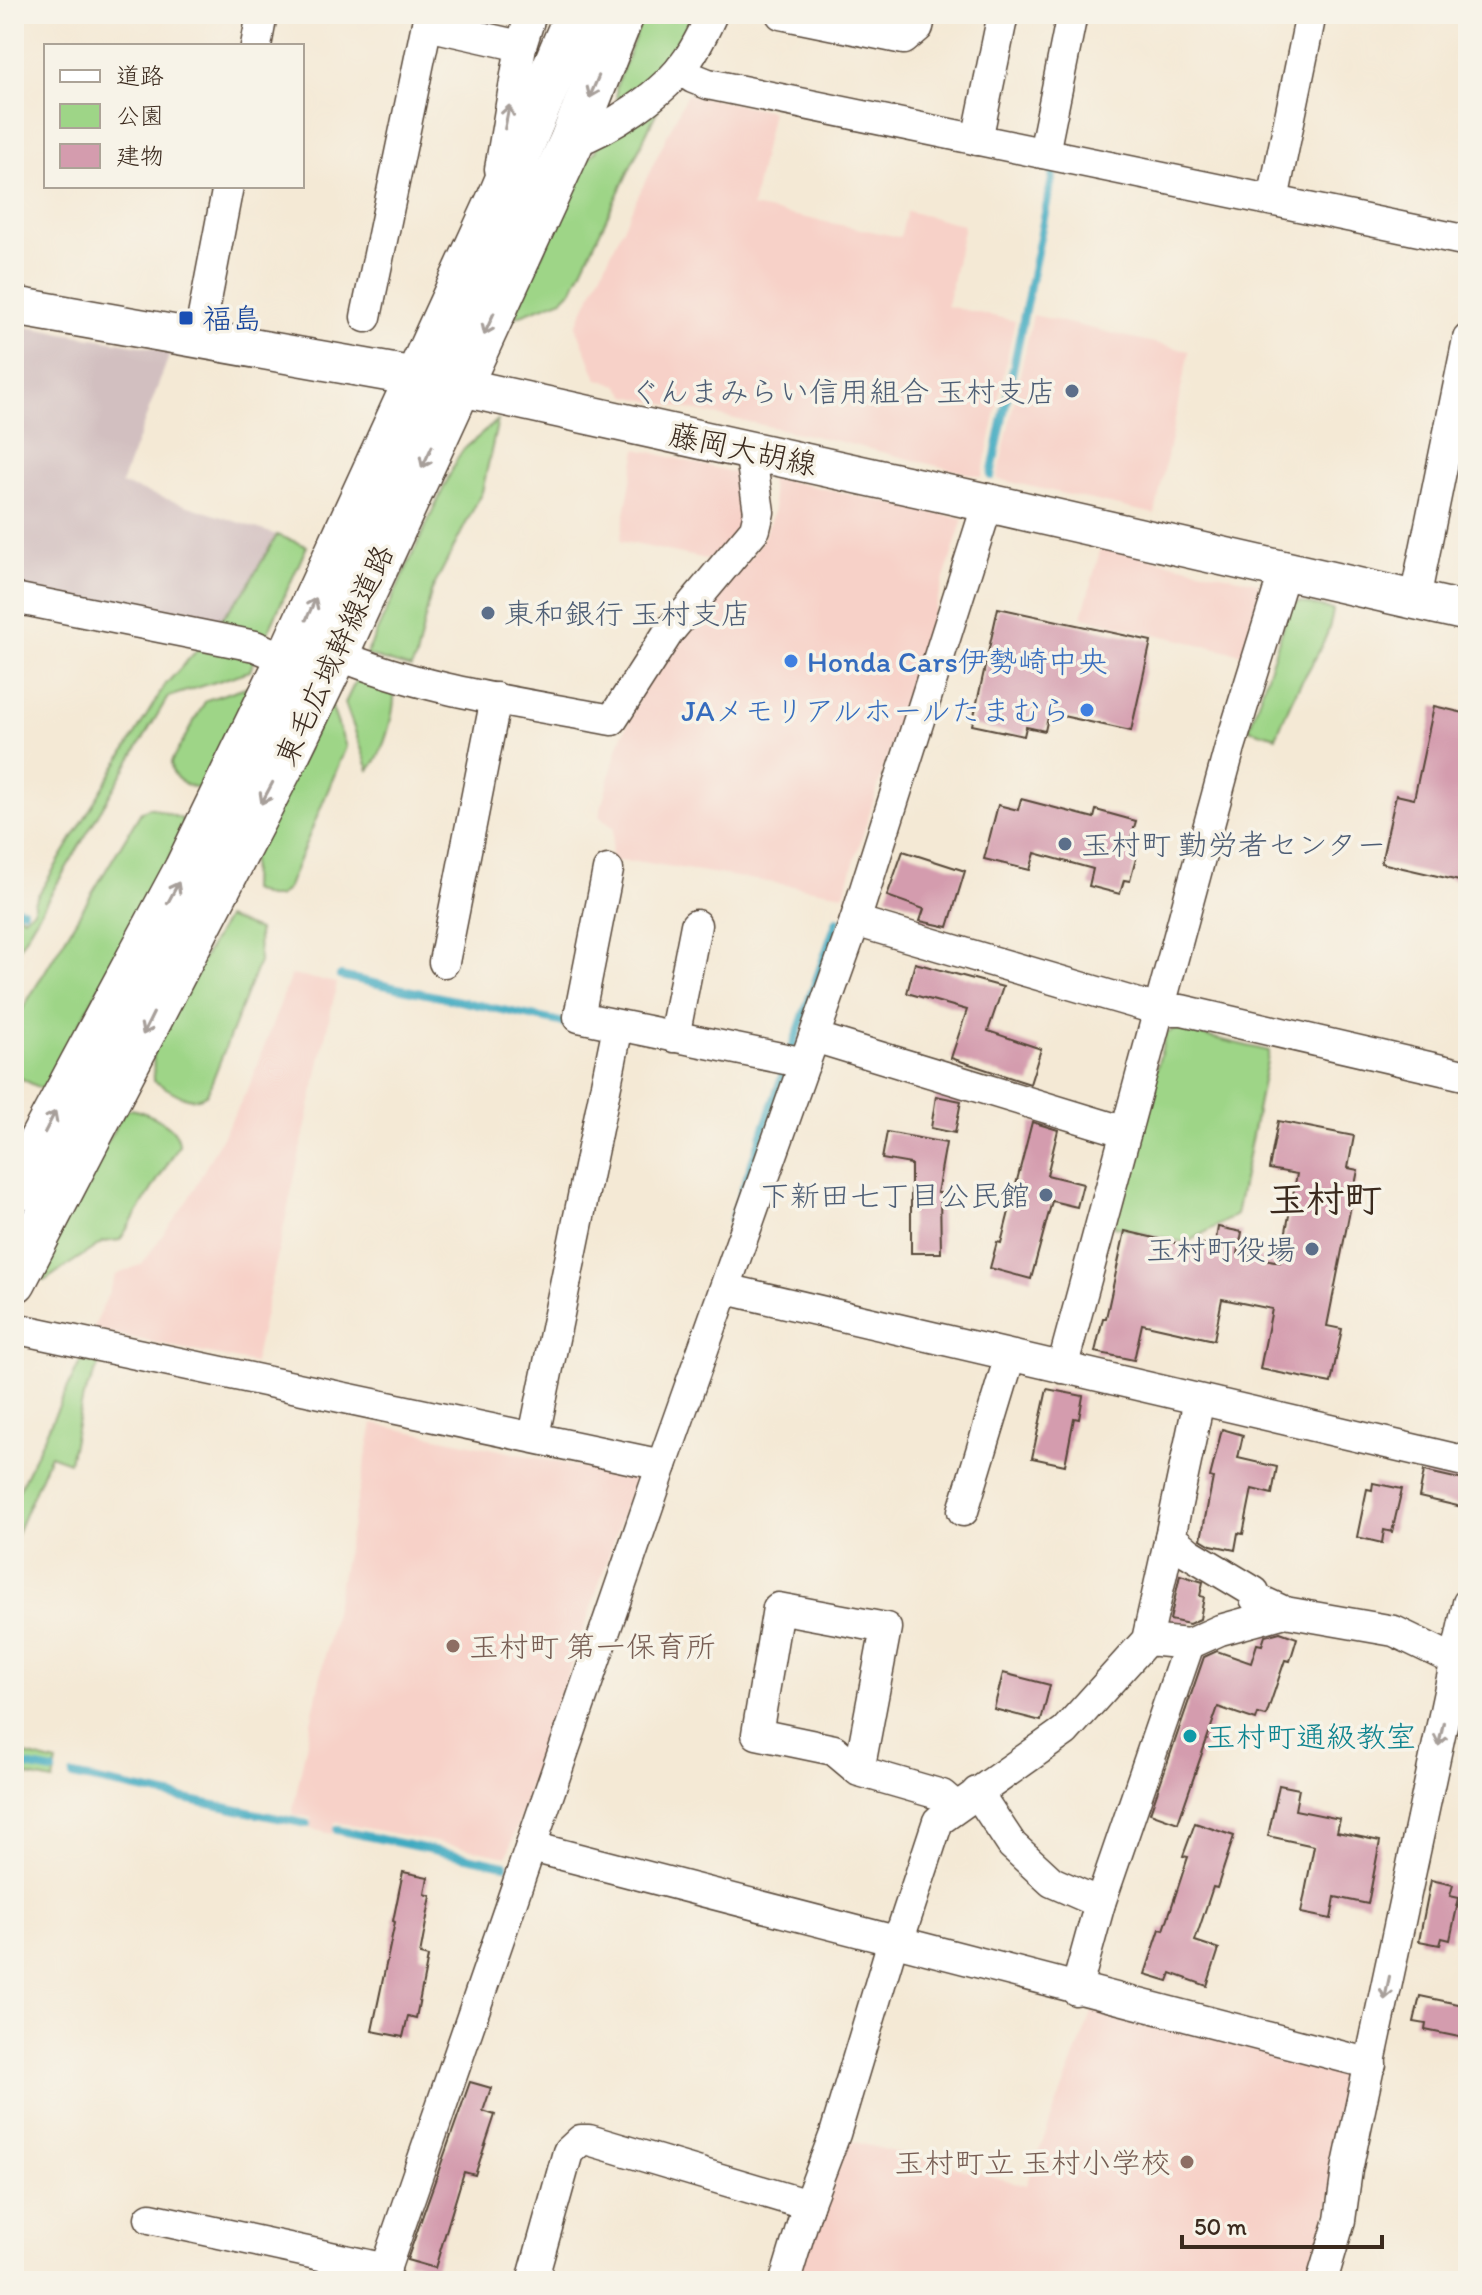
<svg xmlns="http://www.w3.org/2000/svg" width="1482" height="2295" viewBox="0 0 1482 2295" font-family="Itim,'Klee One',sans-serif">
  <rect width="100%" height="100%" fill="#f7f3e8"/>
  <filter id="ink" filterUnits="userSpaceOnUse"><feTurbulence type="fractalNoise" baseFrequency=".0125" numOctaves="2"/><feDisplacementMap in="SourceGraphic" scale="16" xChannelSelector="R" yChannelSelector="G"/><feConvolveMatrix kernelMatrix="1 2 1 2 8 2 1 2 1" color-interpolation-filters="sRGB"/></filter>
  <filter id="wash" filterUnits="userSpaceOnUse"><feTurbulence type="fractalNoise" baseFrequency=".006" numOctaves="4" result="noise"/><feDisplacementMap in="SourceGraphic" scale="32" xChannelSelector="R" yChannelSelector="G"/><feGaussianBlur stdDeviation="1.8" result="paint"/><feColorMatrix in="noise" values="0 0 0 0 0 0 0 0 0 0 0 0 0 0 0 0 0 1.4 0 .05"/><feComposite in="paint" operator="in"/></filter>
  <g filter="url(#wash)">
    <rect width="100%" height="100%" fill="#f4e9d5"/>
    <g fill="#f7d1c8">
      <polygon points="687,94 772,111 752,207 900,237 907,211 964,225 947,306 1015,321 982,477 837,441 627,396 618,385 597,379 576,326"/>
      <polygon points="1033,315 1189,351 1155,514 997,479"/>
      <polygon points="637,449 740,474 750,505 744,528 716,561 620,541"/>
      <polygon points="770,477 963,519 844,894 642,862 610,861 614,828 599,816 618,746 647,679 686,621 752,556 766,533 774,509"/>
      <polygon points="1101,547 1256,582 1263,592 1246,655 1082,617"/>
      <polygon points="291,975 337,983 254,1363 93,1330 116,1275 142,1264 189,1198 249,1087"/>
      <polygon points="373,1424 635,1478 507,1856 335,1822 332,1834 310,1829 312,1818 292,1814"/>
      <polygon points="1096,2002 1342,2064 1357,2087 1311,2281 793,2281 839,2138 1026,2185"/>
    </g>
    <polygon fill="#d2bfc0" points="14,325 171,351 121,484 277,535 244,592 217,624 14,588"/>
    <g fill="#9ed587" stroke="#6c8052" stroke-width="2">
      <path d="M644 14H699C677 58 654 75 617 105L616 87Z"/>
      <polygon points="662,100 573,289 563,299 513,318 584,162 597,150 596,146"/>
      <polygon points="498,420 482,492 431,592 416,658 411,668 366,655 457,459 463,450"/>
      <polygon points="277,535 307,546 265,639 217,624 244,592"/>
      <path d="M1300 602 1333 610C1329 641 1311 664 1297 690 1288 705 1283 722 1276 737L1249 729 1291 604Z"/>
      <polygon points="213,648 255,657 250,671 168,697 14,956 14,913 23,917 34,910 34,902 165,685 198,649 211,653"/>
      <path d="M358 676 393 684C398 705 384 754 369 770L345 703Z"/>
      <path d="M258 683 205 788C189 789 170 779 171 762L206 700Z"/>
      <polygon points="330,702 346,747 287,889 278,897 267,897 251,890 252,855"/>
      <polygon points="150,807 182,819 186,828 46,1086 40,1088 14,1075 14,1023 141,812"/>
      <path d="M226 918 258 930 259 962 207 1094C190 1107 171 1090 154 1081L153 1048Z"/>
      <polygon points="1175,1029 1269,1051 1236,1215 1186,1243 1114,1226 1166,1034"/>
      <path d="M131 1109C148 1113 180 1125 179 1146L120 1240 103 1242 44 1281 33 1278 124 1111Z"/>
      <polygon points="81,1360 100,1363 83,1397 69,1462 50,1455 14,1540 14,1500"/>
      <polygon points="14,1752 57,1763 53,1781 14,1773"/>
    </g>
    <g fill="none" stroke-linecap="round" stroke-linejoin="round">
      <g stroke="#41aac1" stroke-width="8">
        <polyline points="991,476 1054,169"/>
        <polyline points="14,909 23,910"/>
        <polyline points="340,976 565,1023"/>
        <polyline points="792,1048 837,920"/>
        <polyline points="732,1220 785,1068 782,1068"/>
        <polyline points="14,1764 53,1771"/>
        <polyline points="73,1776 307,1824"/>
        <polyline points="337,1830 505,1865"/>
      </g>
    </g>
    <g id="blocks">
      <g fill="#d49cae">
        <polygon points="998,608 1151,641 1131,731 1049,713 1045,731 1026,727 1024,736 972,725"/>
        <polygon points="1434,706 1468,714 1468,883 1381,863 1396,795 1414,799"/>
        <polygon points="1021,799 1094,818 1096,810 1136,821 1128,848 1138,851 1130,881 1124,880 1120,894 1089,886 1093,869 1035,853 1030,870 984,859 998,805 1018,810"/>
        <polygon points="903,851 965,871 948,927 920,921 924,909 887,896"/>
        <polygon points="915,963 1003,987 988,1031 1041,1049 1030,1084 951,1058 967,1010 907,993"/>
        <polygon points="936,1096 961,1101 955,1133 931,1128"/>
        <polygon points="1278,1121 1354,1136 1348,1168 1358,1170 1327,1326 1342,1329 1331,1383 1260,1369 1272,1309 1222,1299 1214,1340 1142,1324 1134,1360 1095,1352 1103,1318 1106,1318 1125,1231 1197,1248 1198,1243 1215,1246 1218,1227 1242,1232 1238,1254 1280,1262 1297,1174 1269,1169"/>
        <polygon points="1032,1122 1058,1130 1047,1175 1083,1184 1077,1207 1052,1201 1031,1279 990,1268 997,1242 1001,1243"/>
        <polygon points="887,1132 946,1143 937,1193 940,1193 941,1253 911,1253 911,1164 882,1159"/>
        <polygon points="1047,1389 1083,1396 1079,1419 1074,1418 1065,1465 1032,1458"/>
        <polygon points="1222,1429 1243,1435 1238,1458 1277,1467 1272,1494 1252,1489 1243,1534 1238,1533 1235,1550 1211,1545 1201,1539 1213,1478 1210,1477"/>
        <polygon points="1424,1471 1468,1481 1462,1507 1419,1497"/>
        <polygon points="1373,1483 1402,1489 1392,1532 1384,1530 1382,1543 1357,1537 1367,1489 1372,1490"/>
        <polygon points="1180,1575 1203,1582 1200,1596 1204,1597 1200,1619 1189,1624 1170,1620"/>
        <polygon points="1280,1632 1297,1638 1290,1661 1285,1660 1266,1716 1258,1714 1256,1720 1218,1707 1178,1823 1150,1813 1204,1657 1217,1651 1251,1663 1257,1644 1262,1645 1265,1636"/>
        <polygon points="1003,1673 1050,1685 1041,1721 994,1709"/>
        <polygon points="1279,1785 1299,1789 1295,1810 1340,1819 1337,1832 1380,1841 1368,1904 1335,1897 1331,1919 1301,1913 1314,1846 1268,1836"/>
        <polygon points="1195,1823 1234,1836 1217,1888 1213,1887 1195,1941 1219,1949 1207,1986 1171,1973 1168,1981 1145,1974 1160,1929 1164,1930 1188,1857 1183,1856"/>
        <polygon points="403,1872 428,1877 425,1894 431,1896 420,1955 428,1957 416,2018 408,2016 403,2037 372,2031 395,1922 393,1921"/>
        <polygon points="1431,1880 1453,1885 1450,1896 1459,1898 1450,1940 1442,1938 1440,1945 1419,1941"/>
        <polygon points="1420,1996 1468,2006 1464,2038 1425,2030 1426,2024 1414,2022"/>
        <polygon points="470,2082 491,2088 483,2111 495,2115 475,2175 464,2172 435,2268 407,2260"/>
      </g>
    </g>
  </g>
  <g filter="url(#ink)">
    <use href="#blocks" fill-opacity="0" stroke="#574739" stroke-width="2"/>
    <g fill="none" stroke-linecap="round" stroke-linejoin="round">
      <defs>
        <g id="minor">
          <polyline points="781,14 904,39 918,27 921,14"/>
          <polyline points="427,25 521,46"/>
          <polyline points="256,46 262,14"/>
          <polyline points="681,68 693,78 708,84 1468,241"/>
          <polyline points="977,140 1003,14"/>
          <path d="M571 143C610 129 664 94 688 59 698 45 705 29 712 14"/>
          <polyline points="1044,153 1072,14"/>
          <polyline points="500,169 521,46 531,14"/>
          <polyline points="1273,200 1311,14"/>
          <polyline points="366,317 429,14"/>
          <polyline points="199,337 228,186"/>
          <polyline points="14,598 255,646 288,660"/>
          <polyline points="1415,599 1468,339"/>
          <path d="M336 654C421 690 522 703 612 720L668 633 755 529 759 512 750 450"/>
          <polyline points="608,870 579,1017 805,1063"/>
          <polyline points="855,921 1159,1010 1182,1010 1468,1076"/>
          <polyline points="444,962 496,698"/>
          <polyline points="674,1037 696,925"/>
          <polyline points="814,1037 1126,1132"/>
          <polyline points="726,1289 1468,1462"/>
          <polyline points="14,1328 662,1465"/>
          <polyline points="1062,1368 1230,747 1285,570"/>
          <polyline points="1199,1400 1170,1537 1189,1553 1254,1592 1255,1598 1285,1612 1394,1631 1456,1661"/>
          <polyline points="534,1436 618,1026"/>
          <polyline points="963,1511 1010,1356"/>
          <polyline points="1189,1644 1220,1630 1285,1612"/>
          <polyline points="859,1771 886,1628 778,1608 757,1734 834,1750 859,1771 942,1795 956,1807"/>
          <polyline points="977,1792 1012,1845 1052,1882 1100,1903"/>
          <polyline points="532,1847 1371,2064"/>
          <polyline points="1076,1990 1100,1903 1189,1644 1147,1640"/>
          <polyline points="150,2218 386,2269"/>
          <polyline points="381,2281 662,1465 855,921 988,503"/>
          <polyline points="532,2281 568,2152 581,2140 589,2140 808,2205"/>
          <polyline points="785,2281 808,2205 835,2134 890,1951 903,1927 938,1821 1065,1731 1147,1640 1170,1537"/>
          <polyline points="1322,2281 1340,2220 1347,2170 1468,1603"/>
        </g>
        <polyline id="major" points="14,306 416,377 988,503 1468,612"/>
        <g id="highway">
          <polyline points="14,1191 186,870 288,660 501,195 577,14"/>
          <polyline points="14,1281 287,755 336,654 571,143 622,14"/>
        </g>
      </defs>
      <use href="#minor" stroke="#574739" stroke-width="33"/>
      <use href="#major" stroke="#574739" stroke-width="41"/>
      <use href="#highway" stroke="#574739" stroke-width="47"/>
      <use href="#minor" stroke="#fff" stroke-width="30"/>
      <use href="#major" stroke="#fff" stroke-width="38"/>
      <use href="#highway" stroke="#fff" stroke-width="44"/>
    </g>
    <defs><path id="oneway-shaft" d="M-6 0H5M1.5-3L5.5 0L1.5 3" fill="none" stroke-width="1.6" stroke-linecap="round" stroke-linejoin="round" transform="scale(2)"/></defs>
    <g stroke="#a79f9a">
      <use href="#oneway-shaft" transform="translate(594 87) rotate(113)"/>
      <use href="#oneway-shaft" transform="translate(507 117) rotate(-79)"/>
      <use href="#oneway-shaft" transform="translate(489 324) rotate(114)"/>
      <use href="#oneway-shaft" transform="translate(427 457) rotate(115)"/>
      <use href="#oneway-shaft" transform="translate(311 609) rotate(-66)"/>
      <use href="#oneway-shaft" transform="translate(267 793) rotate(118)"/>
      <use href="#oneway-shaft" transform="translate(173 893) rotate(-62)"/>
      <use href="#oneway-shaft" transform="translate(148 1024) rotate(116)"/>
      <use href="#oneway-shaft" transform="translate(50 1122) rotate(-63)"/>
      <use href="#oneway-shaft" transform="translate(1441 1734) rotate(102)"/>
      <use href="#oneway-shaft" transform="translate(1387 1988) rotate(102)"/>
    </g>
  </g>
  <rect fill="#1a4fb4" stroke="#f7f3e8" stroke-width="3" x="178" y="310" width="16" height="16" rx="4"/>
  <g fill="#5c6f8a" stroke="#f7f3e8" stroke-width="3">
    <circle cx="1072" cy="391" r="8"/>
    <circle cx="488" cy="613" r="8"/>
    <circle cx="1065" cy="844" r="8"/>
    <circle cx="1046" cy="1195" r="8"/>
    <circle cx="1312" cy="1249" r="8"/>
  </g>
  <g fill="#3f7fe0" stroke="#f7f3e8" stroke-width="3">
    <circle cx="791" cy="661" r="8"/>
    <circle cx="1087" cy="710" r="8"/>
  </g>
  <g fill="#8d6e63" stroke="#f7f3e8" stroke-width="3">
    <circle cx="453" cy="1646" r="8"/>
    <circle cx="1187" cy="2162" r="8"/>
  </g>
  <circle fill="#0f9aa8" stroke="#f7f3e8" stroke-width="3" cx="1190" cy="1736" r="8"/>
  <g text-anchor="middle" dominant-baseline="central" stroke-width="7" stroke-linejoin="round" paint-order="stroke">
    <g font-size="30" fill="#164399" stroke="#f7f3e8" text-anchor="start">
      <text x="202" y="318">福島</text>
    </g>
    <g font-size="30" fill="#4e5e75" stroke="#f7f3e8" text-anchor="end">
      <text x="1056" y="391">ぐんまみらい信用組合 玉村支店</text>
      <text x="504" y="613" text-anchor="start">東和銀行 玉村支店</text>
      <text x="1081" y="844" text-anchor="start">玉村町 勤労者センター</text>
      <text x="1030" y="1195">下新田七丁目公民館</text>
      <text x="1296" y="1249">玉村町役場</text>
    </g>
    <g font-size="30" fill="#3b2a1e" stroke="#f7f3e8">
      <text transform="translate(743 449) rotate(12)">藤岡大胡線</text>
      <text transform="translate(334 655) rotate(-65)">東毛広域幹線道路</text>
    </g>
    <g font-size="30" fill="#366cbe" stroke="#f7f3e8" text-anchor="start">
      <text x="807" y="661">Honda Cars伊勢崎中央</text>
      <text x="1071" y="710" text-anchor="end">JAメモリアルホールたまむら</text>
    </g>
    <g font-size="30" fill="#785e54" stroke="#f7f3e8" text-anchor="start">
      <text x="469" y="1646">玉村町 第一保育所</text>
      <text x="1171" y="2162" text-anchor="end">玉村町立 玉村小学校</text>
    </g>
    <g font-size="30" fill="#0d838f" stroke="#f7f3e8" text-anchor="start">
      <text x="1206" y="1736">玉村町通級教室</text>
    </g>
    <g font-size="38" font-weight="bold" fill="#3b2a1e" stroke="#f7f3e8">
      <text x="1325" y="1199">玉村町</text>
    </g>
  </g>
  <rect width="1482" height="2295" fill="none" stroke="#f7f3e8" stroke-width="48"/>
  <rect x="44" y="44" width="260" height="144" fill="#f7f3e8" stroke="#aca397" stroke-width="2"/>
  <rect x="60" y="70" width="40" height="12" fill="#ffffff" stroke="#aca397" stroke-width="2"/>
  <text x="116" y="84" font-size="24" fill="#3b2a1e">道路</text>
  <rect x="60" y="104" width="40" height="24" fill="#9ed587" stroke="#aca397" stroke-width="2"/>
  <text x="116" y="124" font-size="24" fill="#3b2a1e">公園</text>
  <rect x="60" y="144" width="40" height="24" fill="#d49cae" stroke="#aca397" stroke-width="2"/>
  <text x="116" y="164" font-size="24" fill="#3b2a1e">建物</text>
  <path d="M1182 2235v12h200v-12" fill="none" stroke="#3b2a1e" stroke-width="4"/>
  <text x="1194" y="2235" font-size="24" fill="#3b2a1e" stroke="#f7f3e8" stroke-width="6" paint-order="stroke">50 m</text>
</svg>
